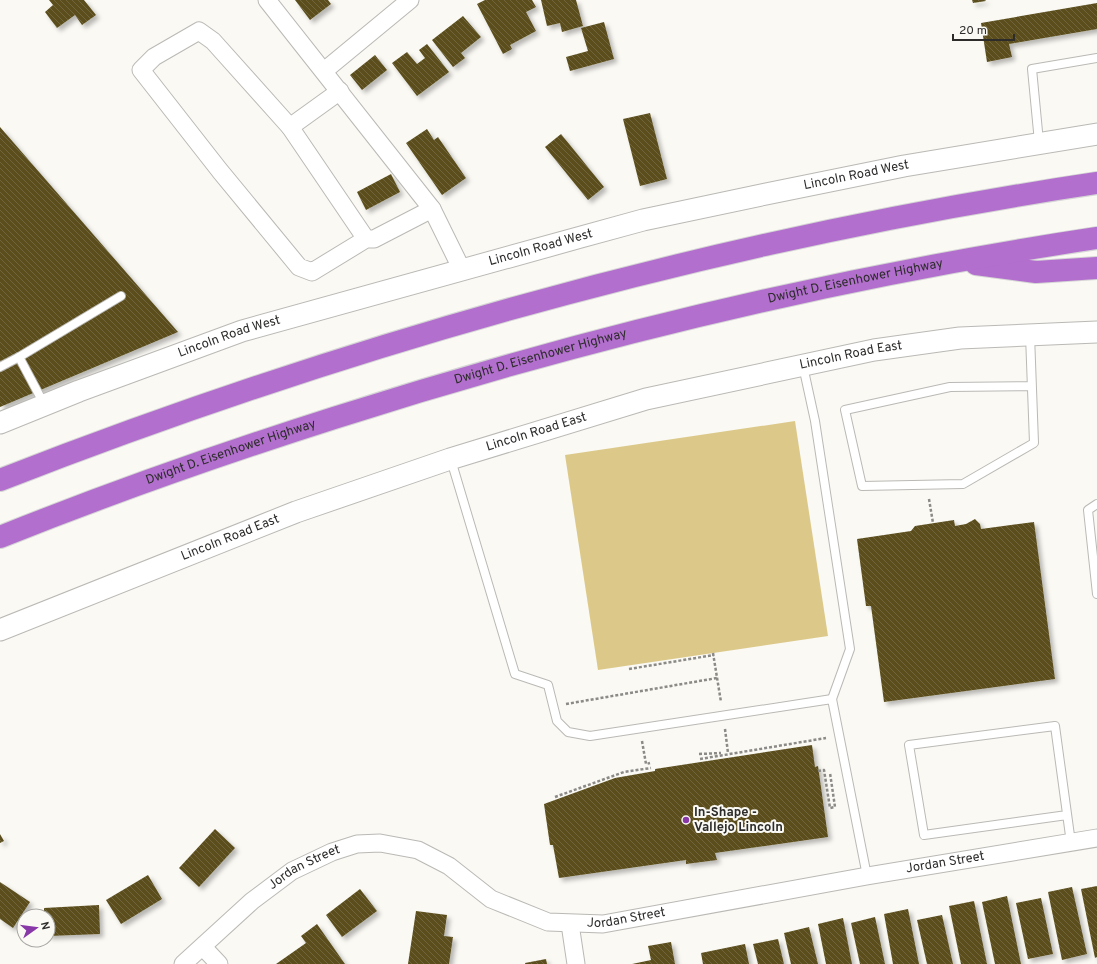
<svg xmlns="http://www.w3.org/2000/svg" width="1097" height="964" viewBox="0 0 1097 964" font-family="Overpass,sans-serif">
  <defs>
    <pattern id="building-back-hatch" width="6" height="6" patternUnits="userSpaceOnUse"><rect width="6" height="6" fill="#5b4e1d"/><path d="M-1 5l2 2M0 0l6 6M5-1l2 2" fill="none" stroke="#6f653d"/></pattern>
    <filter id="shadow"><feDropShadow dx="3.5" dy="3.5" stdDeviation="2" flood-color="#0004"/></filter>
  </defs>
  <rect width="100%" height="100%" fill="#faf9f4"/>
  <polygon fill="#dcc98a" points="795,421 828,636 598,670 565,455"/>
  <g fill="url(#building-back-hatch)" filter="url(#shadow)">
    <polygon points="49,0 84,0 96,15 82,25 75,15 57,28 45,12 53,5"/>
    <polygon points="295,0 328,0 331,4 310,20"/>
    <polygon points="485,0 532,0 536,7 526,12 536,31 510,45 512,49 503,54 477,4"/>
    <polygon points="541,0 576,0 583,26 562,32 560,23 547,26"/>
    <polygon points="972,0 985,0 986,1 973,3"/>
    <polygon points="1097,3 1097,29 1009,44 1012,57 987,62 981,23"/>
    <polygon points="463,16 481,37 461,53 465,58 453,67 432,40"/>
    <polygon points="604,22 614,59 570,71 566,57 588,51 581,28"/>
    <polygon points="427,44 449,72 417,96 392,63 407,52 417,64 425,58 419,50"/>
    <polygon points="375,55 387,70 362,90 350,75"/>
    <polygon points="650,113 667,179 640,186 623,119"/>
    <polygon points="0,127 178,332 0,407"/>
    <polygon points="427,129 434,140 438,137 466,178 442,195 406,143"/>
    <polygon points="561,134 604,187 588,200 545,147"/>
    <polygon points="391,174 400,192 366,210 357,192"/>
    <polygon points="975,519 980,524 981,529 1034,522 1055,679 884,702 871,606 866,606 857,539 911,531 915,526 954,520 955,526 966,524"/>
    <polygon points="812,745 815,767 818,766 828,837 715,853 717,860 686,864 686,860 559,878 553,845 550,845 544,804 615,778 655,771 655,769"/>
    <polygon points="215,829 235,848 199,887 179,868"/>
    <polygon points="0,834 4,841 0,843"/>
    <polygon points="148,875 162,899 121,924 106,900"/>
    <polygon points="0,882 30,902 13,928 0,919"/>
    <polygon points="1097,886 1097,957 1095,958 1081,889"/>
    <polygon points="1072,887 1087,954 1062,960 1048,892"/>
    <polygon points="360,889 377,911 342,937 326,915"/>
    <polygon points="1007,896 1021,964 995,964 982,902"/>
    <polygon points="1041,898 1053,954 1028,959 1016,903"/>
    <polygon points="974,901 987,964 961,964 949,906"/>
    <polygon points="99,905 100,934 48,936 48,916 44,916 44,908"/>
    <polygon points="908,909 919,964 893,964 884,914"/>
    <polygon points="416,911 447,915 444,936 453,937 449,964 408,964"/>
    <polygon points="942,915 953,964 927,964 917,920"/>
    <polygon points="875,917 885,964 860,964 851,923"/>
    <polygon points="843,918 852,964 826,964 818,924"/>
    <polygon points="317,924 345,964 276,964 306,943 301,936"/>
    <polygon points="809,927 818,964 791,964 784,933"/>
    <polygon points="778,939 784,964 758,964 753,944"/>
    <polygon points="671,942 675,964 632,964 651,960 648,946"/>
    <polygon points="745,944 749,964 703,964 701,953"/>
    <polygon points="546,959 547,964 525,964 525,963"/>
  </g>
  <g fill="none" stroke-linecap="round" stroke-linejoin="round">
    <defs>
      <g id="service">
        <polyline points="1039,142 1032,69 1097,58"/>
        <polyline points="1030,335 1034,443 963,484 862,486 845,410 950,387 1031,386"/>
        <polyline points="19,357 121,296"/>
        <polyline points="803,366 815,421 850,649 832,699"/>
        <polyline points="0,367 19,357 44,404"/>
        <polyline points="451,460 515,674 548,685 557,721 568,732 590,736 832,699 867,876"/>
        <polyline points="1097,504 1088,510 1097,594"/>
        <polyline points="1067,815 924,835 909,745 1055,726 1071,843"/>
      </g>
      <g id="minor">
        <polyline points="267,0 432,209 462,270"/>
        <polyline points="324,71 410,0"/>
        <polyline points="290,127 340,91"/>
        <polyline points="366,239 312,272 299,267 220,171 141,70 154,57 199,31 213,41 290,127 366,239 374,239 432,209"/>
        <polyline points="570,924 576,964"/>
        <polyline points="203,947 219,964"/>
        <path id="s1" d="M183 964 252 901 292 871 332 852 357 844 380 843 418 850 449 866 491 899 548 922 603 924 867 876 1097 838"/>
      </g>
      <g id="tertiary">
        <path id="s2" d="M0 423 79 391 242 331 581 237 643 220 766 194 904 166 1097 134"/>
        <path id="s3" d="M0 630 296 512 450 459 646 399 874 350 960 338 1097 332"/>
      </g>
      <g id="motorway">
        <polyline points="976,264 1036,272 1097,268"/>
        <path d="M0 480C354 342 721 239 1097 183"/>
        <path id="s4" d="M0 537C110 493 221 454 334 418 584 338 838 277 1097 238"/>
      </g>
    </defs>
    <use href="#service" stroke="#bab9b5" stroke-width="10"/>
    <use href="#minor" stroke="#bab9b5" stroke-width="19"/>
    <use href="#tertiary" stroke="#bab9b5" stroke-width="23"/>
    <use href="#motorway" stroke="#d5d5d5" stroke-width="24"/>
    <g stroke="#8b8a87" stroke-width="2.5" stroke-dasharray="3 2" stroke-linecap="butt">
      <polyline points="929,499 933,523"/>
      <polyline points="713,653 721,702"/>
      <polyline points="629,669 714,655"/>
      <polyline points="566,704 717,678"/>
      <polyline points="725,729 728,753"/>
      <polyline points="642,741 646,764 650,763"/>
      <polyline points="699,754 721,753"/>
      <polyline points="700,759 826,738"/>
      <polyline points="818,771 824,770 830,808 835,807 830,773"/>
      <polyline points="555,797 624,772 651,768"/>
    </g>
    <use href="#service" stroke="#fff" stroke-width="8"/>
    <use href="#minor" stroke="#fff" stroke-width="17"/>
    <use href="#tertiary" stroke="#fff" stroke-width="21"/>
    <use href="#motorway" stroke="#b26fcd" stroke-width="22"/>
  </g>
  <circle fill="#8938a7" stroke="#faf9f4" stroke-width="1.5" cx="686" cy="820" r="4"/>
  <g text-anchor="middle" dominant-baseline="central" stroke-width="4" stroke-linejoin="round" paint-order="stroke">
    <g font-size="13" fill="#2d2c2b" stroke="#faf9f4">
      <text stroke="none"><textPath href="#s2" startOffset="893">Lincoln Road West</textPath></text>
      <text stroke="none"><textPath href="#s2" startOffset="569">Lincoln Road West</textPath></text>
      <text stroke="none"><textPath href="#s4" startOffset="894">Dwight D. Eisenhower Highway</textPath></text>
      <text stroke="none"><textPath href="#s2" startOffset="245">Lincoln Road West</textPath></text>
      <text stroke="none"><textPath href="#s3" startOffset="896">Lincoln Road East</textPath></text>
      <text stroke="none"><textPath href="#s4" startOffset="570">Dwight D. Eisenhower Highway</textPath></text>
      <text stroke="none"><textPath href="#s3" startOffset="572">Lincoln Road East</textPath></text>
      <text stroke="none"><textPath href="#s4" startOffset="246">Dwight D. Eisenhower Highway</textPath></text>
      <text stroke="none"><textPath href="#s3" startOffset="248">Lincoln Road East</textPath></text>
      <text stroke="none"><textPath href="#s1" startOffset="828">Jordan Street</textPath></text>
      <text stroke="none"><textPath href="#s1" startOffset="156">Jordan Street</textPath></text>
      <text stroke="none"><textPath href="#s1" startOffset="504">Jordan Street</textPath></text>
    </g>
    <g font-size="13" font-weight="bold" fill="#2d2c2b" stroke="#faf9f4" text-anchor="start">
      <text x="694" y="813">In-Shape -<tspan x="694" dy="15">Vallejo Lincoln</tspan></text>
    </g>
  </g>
  <g transform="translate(36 928) rotate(76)"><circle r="19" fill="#faf9f4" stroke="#a8a7a4"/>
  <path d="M0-3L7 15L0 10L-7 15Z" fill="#8938a7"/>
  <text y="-6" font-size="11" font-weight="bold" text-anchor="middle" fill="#2d2c2b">N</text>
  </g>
  <path d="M953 34v6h61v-6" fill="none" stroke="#2d2c2b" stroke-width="2"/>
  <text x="959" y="34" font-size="12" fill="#2d2c2b" stroke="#faf9f4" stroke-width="3" paint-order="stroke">20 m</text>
</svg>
